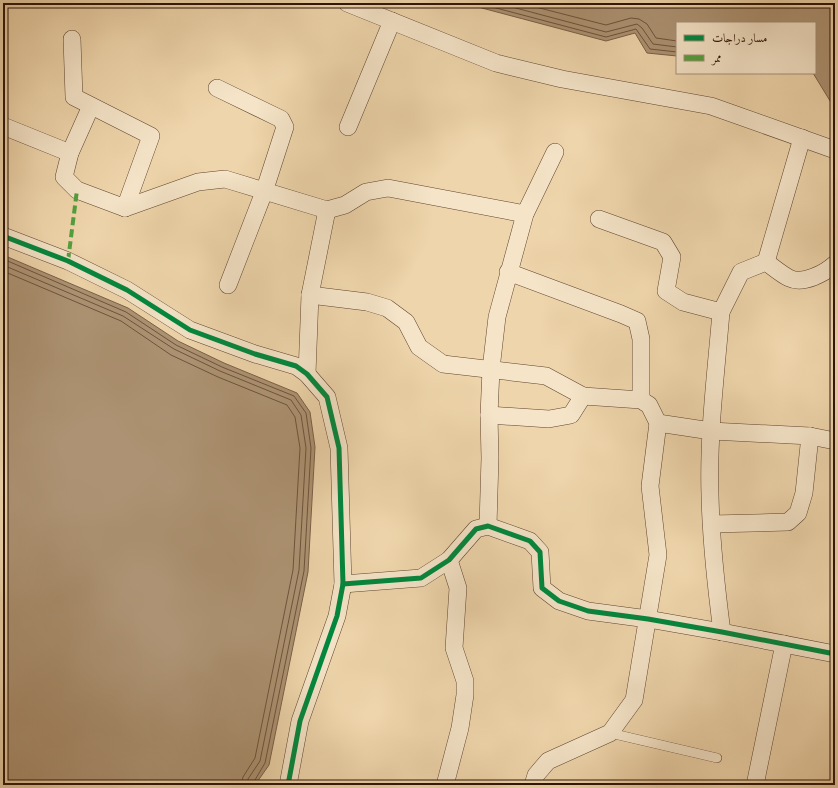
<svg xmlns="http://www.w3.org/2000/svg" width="838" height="788" viewBox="0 0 838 788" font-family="'IM FELL DW Pica',Amiri,serif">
  <rect width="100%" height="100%" fill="#efd5ab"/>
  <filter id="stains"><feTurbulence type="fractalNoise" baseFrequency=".005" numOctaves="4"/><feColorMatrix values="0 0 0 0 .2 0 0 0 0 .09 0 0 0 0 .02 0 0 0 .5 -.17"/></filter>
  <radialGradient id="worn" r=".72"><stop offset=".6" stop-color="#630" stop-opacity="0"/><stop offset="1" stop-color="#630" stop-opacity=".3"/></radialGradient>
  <g fill="#ad9373" stroke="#7a6047">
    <polygon points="463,3 835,3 835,109 813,73 815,73 815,23 677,23 677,56 647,53 635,33 606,41"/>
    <polygon points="3,255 128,308 178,341 224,363 297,393 310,412 315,447 308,572 269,765 255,785 3,785"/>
  </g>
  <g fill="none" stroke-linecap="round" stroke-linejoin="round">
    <g stroke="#6d533c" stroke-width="1">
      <polyline points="477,3 606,37 636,29 650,49 677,52"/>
      <polyline points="497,3 606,32 637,24 642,28 653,44 677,47"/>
      <polyline points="520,3 606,25 631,18 639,19 647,24 656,38 677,41"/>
      <polyline points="3,259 126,312 176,345 222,367 294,396 306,413 311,448 304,571 265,763 252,785"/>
      <polyline points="3,265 123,316 174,349 220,371 291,400 301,415 306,448 299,570 260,761 248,779 247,785"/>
      <polyline points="3,271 121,321 171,355 218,377 287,405 295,417 300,448 293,570 255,758 243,777 241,785"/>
    </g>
    <defs>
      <polyline id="lane" points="610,733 717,758"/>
      <g id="street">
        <polyline points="347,3 496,63 562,79 711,106 835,150"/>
        <polyline points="72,39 74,97 151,136 125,208"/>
        <polyline points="217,88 281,119 285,127 264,192 228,285"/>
        <polyline points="91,106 70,153 64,177 77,190 125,208 198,182 225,179 327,210 345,205 366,192 388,188 525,214"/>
        <polyline points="3,126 70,153"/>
        <polyline points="348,127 392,21"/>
        <path d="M599 219 663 242 672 257 666 291 683 302 721 312 741 272 766 262C773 267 781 274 789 278 803 285 825 273 835 264"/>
        <polyline points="3,236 68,261 127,290 190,330 255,354 296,366 307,374 327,397 339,448 343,584 337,616 300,721 288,785"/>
        <polyline points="766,262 802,138"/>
        <polyline points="508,272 621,314 637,321 641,339 641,400"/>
        <polyline points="310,295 367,302 387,308 406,322 419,347 443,364 546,376 583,396 571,415 549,419 489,415"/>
        <path d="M721 312C716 373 708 434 710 495 711 541 716 586 722 632"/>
        <polyline points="307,374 310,295 327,210"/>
        <polyline points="583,396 641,400 649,405 658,423 711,431 810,436 835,441"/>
        <polyline points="712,524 788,522 798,513 804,493 810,436"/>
        <polyline points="488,526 490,458 489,415 491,369 497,317 525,214 555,152"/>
        <polyline points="343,584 421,578 449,560 476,529 488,526 530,541 540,552 542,588 559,601 588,611 648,619 722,632 835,654"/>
        <polyline points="445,785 460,728 465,695 465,681 454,648 458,588 449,560"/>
        <polyline points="533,785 536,775 548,761 610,733 634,700 658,555 650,486 658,423"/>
        <polyline points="755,785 784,644"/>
      </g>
    </defs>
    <use href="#lane" stroke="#5e442f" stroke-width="10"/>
    <use href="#street" stroke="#5e442f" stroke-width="18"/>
    <use href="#lane" stroke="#f5e4c8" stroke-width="9"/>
    <use href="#street" stroke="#f5e4c8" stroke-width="17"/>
    <polyline stroke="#52a03d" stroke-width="4" stroke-dasharray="8 4" stroke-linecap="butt" points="68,261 77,190"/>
    <defs>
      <g id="cycleway">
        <polyline points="3,236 68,261 127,290 190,330 255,354 296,366 307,374 327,397 339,448 343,584 337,616 300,721 288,785"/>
        <polyline points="343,584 421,578 449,560 476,529 488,526 530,541 540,552 542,588 559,601 588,611 648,619 722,632 835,654"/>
      </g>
    </defs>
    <use href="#cycleway" stroke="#f5e4c8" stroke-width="8"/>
    <use href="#cycleway" stroke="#00873e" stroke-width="5"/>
  </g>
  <rect width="838" height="788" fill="none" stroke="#efd5ab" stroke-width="16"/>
  <rect x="4" y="4" width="830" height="780" fill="none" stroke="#2d1306" stroke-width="2"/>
  <rect x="8" y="8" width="822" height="772" fill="none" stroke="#2d1306"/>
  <rect x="676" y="22" width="140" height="52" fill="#f5e4c8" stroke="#a5907a"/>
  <rect x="684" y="35" width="20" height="6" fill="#00873e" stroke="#a5907a"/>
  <text x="712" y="42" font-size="12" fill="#2d1306">مسار دراجات</text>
  <rect x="684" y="55" width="20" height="6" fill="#52a03d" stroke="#a5907a"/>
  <text x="712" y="62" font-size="12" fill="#2d1306">ممر</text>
  <rect width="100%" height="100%" filter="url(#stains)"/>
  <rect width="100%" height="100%" fill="url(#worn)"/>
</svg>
